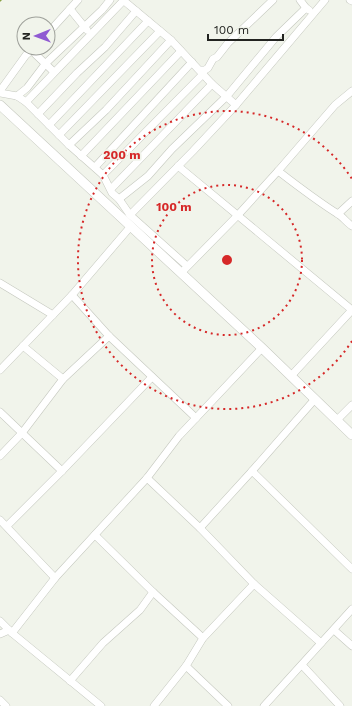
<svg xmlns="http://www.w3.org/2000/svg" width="352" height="706" viewBox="0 0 352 706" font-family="'Work Sans',sans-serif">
  <rect width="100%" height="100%" fill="#f1f4eb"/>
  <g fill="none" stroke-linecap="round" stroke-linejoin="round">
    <polyline stroke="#8aa246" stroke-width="1.5" points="0,1 1,0"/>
    <defs>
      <g id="minor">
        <polyline points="123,0 171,40 212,84 236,105"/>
        <polyline points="300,0 306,8 309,10"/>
        <polyline points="350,0 352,1"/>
        <polyline points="70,9 87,30"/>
        <polyline points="48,33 78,0"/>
        <polyline points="32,51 54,72"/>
        <polyline points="0,91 26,55 34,48"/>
        <polyline points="0,93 17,96 26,102 69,145 103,175 112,193 119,199 130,215 187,266"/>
        <polyline points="17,96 27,88 46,63 102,10 110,0"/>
        <polyline points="26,102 124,0"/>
        <polyline points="38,114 77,73 105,47 136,11"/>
        <polyline points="49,125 148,21"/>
        <polyline points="59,135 160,31"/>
        <polyline points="69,145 106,110 171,40"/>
        <polyline points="81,156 181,51"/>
        <polyline points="178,166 352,310 291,376"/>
        <polyline points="95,167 192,62"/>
        <path d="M278 171C298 186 317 201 338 214 343 217 347 223 352 226"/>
        <polyline points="103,175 203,74 202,70 205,70 208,68 213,59 217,57 228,43 273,0"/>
        <polyline points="111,189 212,84"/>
        <polyline points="119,199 148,176 172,149 227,96 276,37 306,8"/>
        <polyline points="338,214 352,201"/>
        <polyline points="130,215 193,151 236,105 325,0"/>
        <polyline points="185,269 238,215 278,171 335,105 352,91"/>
        <polyline points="0,283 53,315"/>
        <polyline points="72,295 109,336 196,418"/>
        <polyline points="23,346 63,379"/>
        <polyline points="0,370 72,295 131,226"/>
        <polyline points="0,412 62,471"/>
        <polyline points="337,420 352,405"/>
        <polyline points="0,456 22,433 63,379 109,336"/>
        <polyline points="252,471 352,569"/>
        <polyline points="147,478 200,528 254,584 321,643"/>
        <polyline points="0,520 55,578"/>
        <polyline points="7,526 62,471 152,377"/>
        <polyline points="200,528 252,471 315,399"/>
        <polyline points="95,535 153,592 203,638"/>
        <polyline points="0,621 12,633 101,706"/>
        <polyline points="334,630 352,646"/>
        <polyline points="12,633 55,578 147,478 179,436 196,418 262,348"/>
        <polyline points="0,634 9,630"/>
        <polyline points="302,665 340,706"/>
        <polyline points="186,666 228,706"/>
        <polyline points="70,681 103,643 140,610 153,592"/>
        <polyline points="0,700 6,706"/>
        <polyline points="154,706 186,666 203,638 254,584"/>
        <polyline points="264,706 352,609"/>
      </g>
      <polyline id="major" points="0,105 262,348 352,435"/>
    </defs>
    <use href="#minor" stroke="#c5c8bf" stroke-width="8"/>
    <use href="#major" stroke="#c5c8bf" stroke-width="10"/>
    <use href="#minor" stroke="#fff" stroke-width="7"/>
    <use href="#major" stroke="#fff" stroke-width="9"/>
  </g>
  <g fill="none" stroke="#d62828" stroke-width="2" stroke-dasharray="2 4">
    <circle cx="227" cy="260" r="75"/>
    <path d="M352 341A149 149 0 1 1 352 179"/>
  </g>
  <circle cx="227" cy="260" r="6" fill="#d62828" stroke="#f1f4eb" stroke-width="2"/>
  <g font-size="12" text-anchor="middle" font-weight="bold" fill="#d62828" stroke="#f1f4eb" stroke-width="3.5" stroke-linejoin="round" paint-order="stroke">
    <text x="122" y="159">200 m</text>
    <text x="174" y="211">100 m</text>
  </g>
  <g transform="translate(36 36) rotate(269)"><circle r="19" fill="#f1f4eb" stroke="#9ea09a"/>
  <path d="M0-3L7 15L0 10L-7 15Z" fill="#905ad2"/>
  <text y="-6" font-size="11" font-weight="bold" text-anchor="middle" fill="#222320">N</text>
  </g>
  <path d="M208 34v6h75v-6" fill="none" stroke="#222320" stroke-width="2"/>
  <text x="214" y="34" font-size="12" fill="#222320" stroke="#f1f4eb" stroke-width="3" paint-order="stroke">100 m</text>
</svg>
